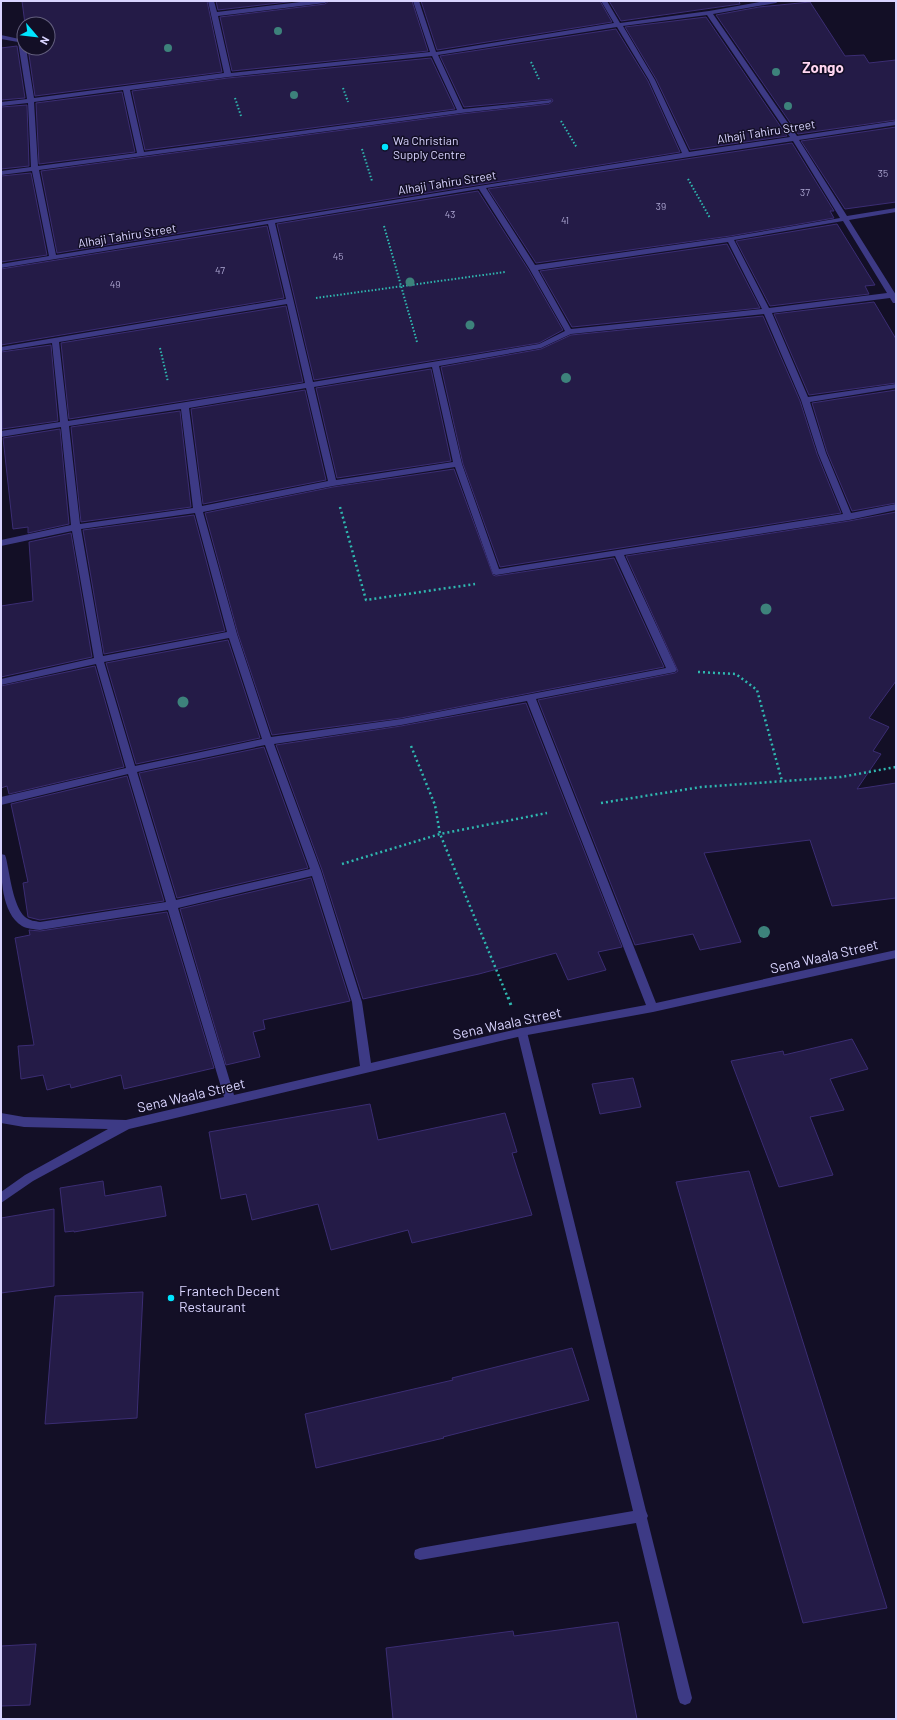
<svg xmlns="http://www.w3.org/2000/svg" width="897" height="1720" viewBox="0 0 897 1720" font-family="Barlow,sans-serif">
  <rect width="100%" height="100%" fill="#130f26"/>
  <g fill="#241b47" stroke="#3b2d73">
    <polygon points="22,1 207,1 222,72 35,96 28,48 48,48 48,24 25,24"/>
    <polygon points="216,1 296,1 218,10"/>
    <polygon points="329,1 412,1 428,51 232,71 220,17 325,4"/>
    <polygon points="421,1 600,1 612,22 437,50"/>
    <polygon points="609,1 739,1 740,4 621,21"/>
    <polygon points="810,2 845,56 864,55 869,63 896,60 896,120 798,134 716,15 759,7"/>
    <polygon points="706,17 787,136 690,150 656,79 625,27"/>
    <polygon points="616,29 648,81 680,152 57,253 41,171 461,114 549,104 553,101 552,99 464,107 440,56"/>
    <polygon points="17,46 25,98 1,100 1,48"/>
    <polygon points="431,58 455,109 145,150 132,91 228,78"/>
    <polygon points="122,92 135,152 39,164 36,103"/>
    <polygon points="27,105 29,166 1,169 1,107"/>
    <polygon points="896,127 896,202 845,209 801,141"/>
    <polygon points="792,143 834,211 830,211 834,218 730,236 536,263 488,189"/>
    <polygon points="31,173 47,255 1,262 1,176"/>
    <polygon points="478,191 528,269 563,330 539,343 314,380 277,224"/>
    <polygon points="837,224 875,285 865,286 869,294 770,306 736,241"/>
    <polygon points="267,226 284,298 1,345 1,269"/>
    <polygon points="727,244 760,308 572,327 540,271"/>
    <polygon points="874,302 896,339 896,383 809,395 774,314"/>
    <polygon points="286,306 303,382 69,419 61,343"/>
    <polygon points="763,316 800,401 817,454 841,513 500,567 463,464 441,367 541,349 571,335"/>
    <polygon points="51,345 58,421 2,429 1,352"/>
    <polygon points="431,369 451,461 337,478 316,388"/>
    <polygon points="305,390 326,480 203,504 191,409"/>
    <polygon points="896,390 896,503 852,511 827,452 812,403"/>
    <polygon points="180,411 191,507 81,522 71,427"/>
    <polygon points="60,429 69,524 28,533 28,527 13,529 3,438"/>
    <polygon points="454,469 493,575 496,576 614,558 664,667 401,718 272,735 238,634 205,513 333,487"/>
    <polygon points="896,512 896,681 869,718 889,727 873,751 881,754 857,789 896,783 896,898 832,906 810,840 704,853 741,942 700,950 693,934 635,945 538,700 675,673 678,671 626,556 849,521"/>
    <polygon points="194,515 225,631 104,654 83,530"/>
    <polygon points="71,533 92,657 1,677 1,606 33,601 29,542"/>
    <polygon points="228,640 260,738 136,764 106,663"/>
    <polygon points="95,666 124,767 9,794 7,786 1,788 1,686"/>
    <polygon points="526,703 622,947 598,952 606,970 568,980 556,953 479,974 363,999 322,870 276,745 401,726"/>
    <polygon points="264,747 308,868 177,898 139,773"/>
    <polygon points="127,776 164,901 40,920 28,917 23,883 28,882 11,804"/>
    <polygon points="311,878 350,1001 263,1020 265,1029 253,1032 260,1057 226,1065 180,909"/>
    <polygon points="167,912 214,1068 124,1089 121,1075 71,1088 70,1084 47,1090 43,1075 21,1079 18,1046 34,1045 15,938 30,935 29,930 40,931"/>
    <polygon points="852,1039 868,1069 830,1079 844,1110 810,1117 833,1175 779,1187 731,1061 783,1051 784,1055"/>
    <polygon points="633,1078 641,1107 600,1114 592,1084"/>
    <polygon points="370,1104 378,1140 505,1113 517,1152 512,1153 532,1215 412,1243 408,1230 331,1250 318,1204 252,1220 246,1194 221,1199 209,1132"/>
    <polygon points="749,1171 887,1608 803,1623 676,1182"/>
    <polygon points="103,1181 105,1196 161,1186 166,1216 74,1232 74,1231 65,1232 60,1188"/>
    <polygon points="54,1209 54,1286 1,1293 1,1218"/>
    <polygon points="143,1292 137,1418 45,1424 55,1296"/>
    <polygon points="572,1348 589,1400 443,1437 444,1438 316,1468 305,1414 453,1380 452,1378"/>
    <polygon points="618,1622 637,1719 393,1719 386,1648 513,1631 514,1636"/>
    <polygon points="36,1644 30,1705 1,1706 1,1646"/>
  </g>
  <g fill="none" stroke-linecap="round" stroke-linejoin="round">
    <g stroke="#2fb8b0" stroke-width="2" stroke-dasharray="1.5 2" stroke-linecap="butt">
      <polyline points="531,62 539,79"/>
      <polyline points="343,88 348,102"/>
      <polyline points="235,98 241,116"/>
      <polyline points="561,121 577,148"/>
      <polyline points="362,149 372,181"/>
      <polyline points="688,179 710,218"/>
      <polyline points="384,226 417,342"/>
      <polyline points="316,298 505,272"/>
      <polyline points="160,348 168,382"/>
    </g>
    <g stroke="#2fb8b0" stroke-width="2.5" stroke-dasharray="2 3" stroke-linecap="butt">
      <polyline points="340,507 366,600 475,584"/>
      <polyline points="698,672 736,674 757,690 782,781"/>
      <polyline points="411,746 435,805 440,834 508,998"/>
      <polyline points="601,803 701,787 841,777 896,767"/>
      <polyline points="342,864 440,834 547,813"/>
    </g>
    <polyline stroke="#2fb8b0" stroke-width="3" stroke-dasharray="2.5 3.5" stroke-linecap="butt" points="508,997 512,1008"/>
    <polygon fill="#3d3a85" fill-rule="evenodd" points="522,1028 526,1029 527,1032 646,1511 648,1516 647,1518 692,1698 690,1703 685,1705 680,1703 678,1698 636,1523 420,1560 415,1558 414,1554 415,1550 420,1548 633,1511 517,1032 518,1029"/>
    <path fill="#3d3a85" fill-rule="evenodd" d="M208 1H214L217 12 309 1H328L325 3 218 16 231 73 430 52 413 1H419L436 52 614 23 601 1H607L620 23 709 11 765 1H779L776 3 713 14 797 136 896 121V125L799 140 847 216 896 208V212L849 220 896 295V303H893L890 298 772 313 808 397 896 384V388L810 402 826 453 851 513 896 504V510L849 520 624 555 677 670 675 672 536 699 656 1003 896 950V958L653 1012 522 1036 129 1129 33 1181 1 1203V1192L25 1175 108 1129 24 1127 1 1123V1113L24 1117 126 1120 224 1097 168 910 40 930C34 929 27 929 22 926 1 913 1 876 1 854L5 855 6 858C10 875 13 906 25 917 30 921 35 921 40 922L166 902 128 774 1 805V797L126 768 96 664 1 685V679L94 658 72 531 1 546V540L71 525 61 427 1 437V431L60 422 52 343 1 351V347L286 299 268 224 1 268V264L49 256 32 171 1 175V171L31 167 28 103 1 106V102L27 99 18 42 1 39V35L24 40V48H26L34 98 224 73ZM707 15 790 137 689 152 655 80 623 26ZM617 27 649 80 682 153 56 255 39 170 461 113 549 103 552 101 551 100 463 109 438 55ZM432 56 457 110 144 152 130 90 228 77ZM123 90 137 153 38 166 34 102ZM793 141 840 218 730 237 535 265 486 188ZM479 189 529 268 565 331 539 344 313 382 275 223ZM843 221 887 293 769 308 734 240ZM728 242 762 309 571 329 538 270ZM287 304 305 383 68 421 59 342ZM764 314 801 400 818 453 843 514 499 569 462 464 439 366 541 348 571 334ZM432 367 453 462 336 480 314 387ZM306 388 328 481 202 506 189 408ZM181 409 193 508 80 524 69 426ZM455 467 493 574 496 575 615 556 666 668 401 719 271 737 237 634 203 512 333 486ZM195 513 227 632 103 656 81 529ZM229 638 262 739 135 766 104 662ZM527 701 646 1005 522 1028 371 1063 362 1002 321 871 274 744 401 725ZM265 745 310 869 176 900 137 772ZM312 876 352 1002 360 1066 234 1095 178 908Z"/>
  </g>
  <g fill="#3d827b">
    <circle cx="278" cy="31" r="4"/>
    <circle cx="168" cy="48" r="4"/>
    <circle cx="776" cy="72" r="4"/>
    <circle cx="294" cy="95" r="4"/>
    <circle cx="788" cy="106" r="4"/>
    <circle cx="410" cy="282" r="4.5"/>
    <circle cx="470" cy="325" r="4.5"/>
    <circle cx="566" cy="378" r="5"/>
    <circle cx="766" cy="609" r="5.5"/>
    <circle cx="183" cy="702" r="5.5"/>
    <circle cx="764" cy="932" r="6"/>
  </g>
  <g fill="#00e5ff" stroke="#130f26" stroke-width="1.5">
    <circle cx="385" cy="147" r="4"/>
    <circle cx="171" cy="1298" r="4"/>
  </g>
  <g text-anchor="middle" dominant-baseline="central" stroke-width="3" stroke-linejoin="round" paint-order="stroke">
    <g font-size="10" fill="#aca6d1">
      <text x="883" y="173">35</text>
      <text x="805" y="192">37</text>
      <text x="661" y="206">39</text>
      <text x="450" y="214">43</text>
      <text x="565" y="220">41</text>
      <text x="338" y="256">45</text>
      <text x="220" y="270">47</text>
      <text x="115" y="284">49</text>
    </g>
    <g font-size="12" fill="#d9d4ff" stroke="#130f26">
      <text transform="translate(766 131) rotate(-9)">Alhaji Tahiru Street</text>
      <text transform="translate(447 182) rotate(-9)">Alhaji Tahiru Street</text>
      <text transform="translate(127 235) rotate(-9)">Alhaji Tahiru Street</text>
    </g>
    <g font-size="12" fill="#d9d4ff" stroke="#130f26" text-anchor="start">
      <text x="393" y="140">Wa Christian<tspan x="393" dy="14">Supply Centre</tspan></text>
    </g>
    <g font-size="14" fill="#d9d4ff" stroke="#130f26">
      <text transform="translate(824 956) rotate(-13)">Sena Waala Street</text>
      <text transform="translate(507 1023) rotate(-12)">Sena Waala Street</text>
      <text transform="translate(191 1095) rotate(-13)">Sena Waala Street</text>
    </g>
    <g font-size="14" fill="#d9d4ff" stroke="#130f26" text-anchor="start">
      <text x="179" y="1290">Frantech Decent<tspan x="179" dy="16">Restaurant</tspan></text>
    </g>
    <g font-size="15" font-weight="bold" fill="#ffd6f0" stroke="#130f26">
      <text x="823" y="67">Zongo</text>
    </g>
  </g>
  <rect width="897" height="1720" fill="none" stroke="#d9d4ff" stroke-width="4"/>
  <g transform="translate(36 36) rotate(118)"><circle r="19" fill="#130f26" stroke="#625e7d"/>
  <path d="M0-3L7 15L0 10L-7 15Z" fill="#00e5ff"/>
  <text y="-6" font-size="11" font-weight="bold" text-anchor="middle" fill="#d9d4ff">N</text>
  </g>
</svg>
